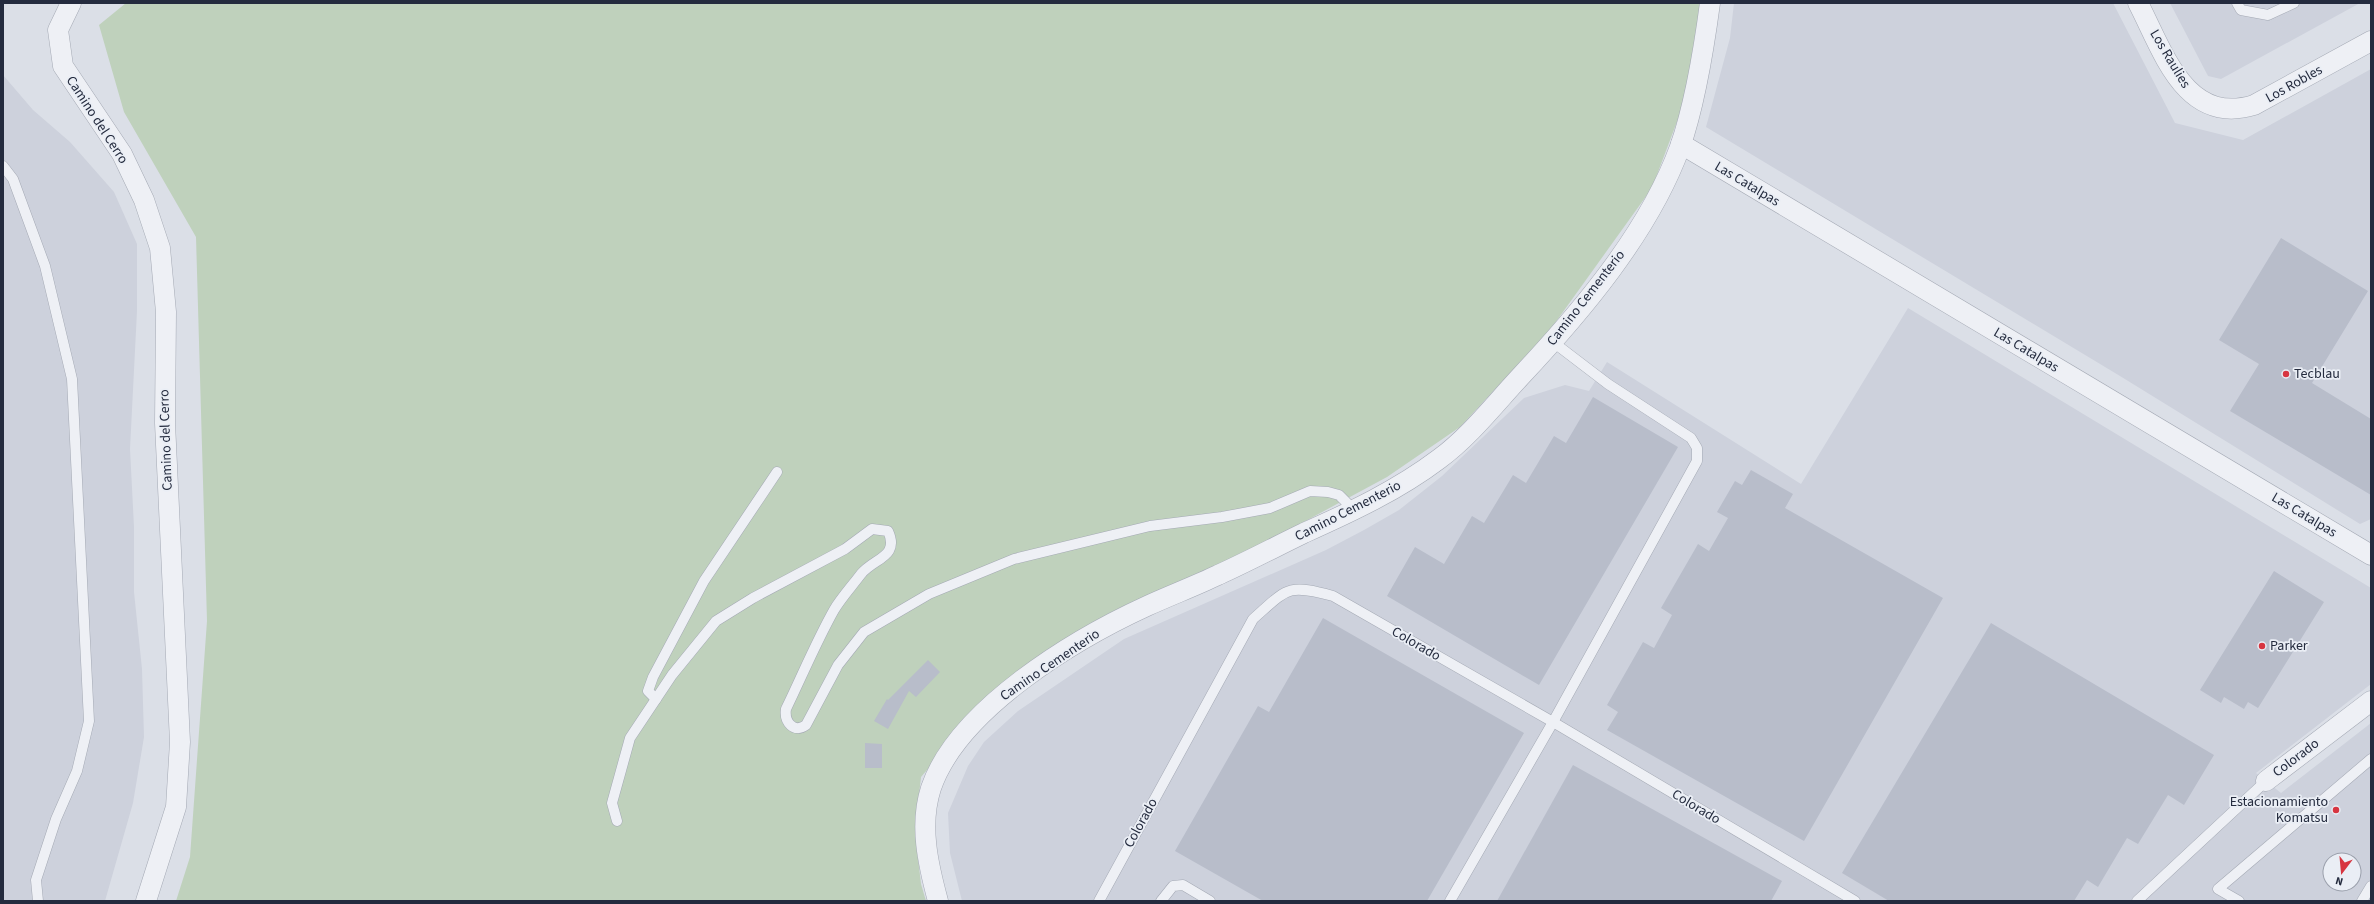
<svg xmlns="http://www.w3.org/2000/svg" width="2374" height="904" viewBox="0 0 2374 904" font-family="'Source Sans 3',sans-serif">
  <rect width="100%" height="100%" fill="#dbdfe7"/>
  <g fill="#cdd1dc" fill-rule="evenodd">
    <polygon points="1734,3 2113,3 2175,123 2243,140 2371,69 2371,519 2360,524 2120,376 1706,127 1730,38"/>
    <polygon points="2170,3 2360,3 2221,79 2208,76"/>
    <polygon points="3,75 33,110 70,142 114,192 137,244 137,311 130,449 134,527 134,592 142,669 144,737 133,803 105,901 3,901"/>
    <path d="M1908 308 2371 588V684L2256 773 2281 793 2371 723V901H962L950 853 948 813 968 766 984 742 1018 711 1124 639 1326 550 1364 530 1399 510 1442 476 1524 398 1565 385 1589 391 1607 362 1801 484ZM2330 860H2354V884H2330Z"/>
  </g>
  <polygon fill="#bfd1bc" points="126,3 1702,3 1687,95 1652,188 1550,330 1460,427 1387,477 998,687 921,777 915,832 921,884 926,901 176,901 190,857 207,621 196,237 124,112 99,25"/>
  <g fill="#b8bdca">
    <polygon points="2281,238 2368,291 2312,383 2371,419 2371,495 2230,411 2259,364 2219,340"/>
    <polygon points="1593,397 1678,447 1539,685 1387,596 1415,547 1444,564 1472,516 1484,523 1513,475 1526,483 1554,436 1566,443"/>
    <polygon points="1751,470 1793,494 1785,508 1943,598 1804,841 1607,730 1618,712 1607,705 1643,642 1654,648 1672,615 1661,608 1698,544 1709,551 1728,518 1717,512 1735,481 1742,485"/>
    <polygon points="2274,571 2324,602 2258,708 2248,702 2244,709 2224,697 2221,703 2200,690"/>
    <polygon points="1323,618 1524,733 1427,901 1263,901 1175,851 1258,706 1269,712"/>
    <polygon points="1991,623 2214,755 2184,805 2168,795 2138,844 2127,838 2098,887 2087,880 2074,901 1889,901 1842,873"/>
    <polygon points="928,660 940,672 916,697 909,691 888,729 874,721 887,699 888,700"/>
    <polygon points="865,743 882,744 882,768 865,768"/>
    <polygon points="1573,765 1782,881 1771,901 1497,901"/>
  </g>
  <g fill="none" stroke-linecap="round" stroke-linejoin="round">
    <defs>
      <g id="lane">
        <polyline points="2237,3 2241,10 2268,15 2294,3"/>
        <polyline points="3,166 13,179 45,266 72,379 89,721 77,771 56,819 36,880 38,901"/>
        <polyline points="656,699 648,691 653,677 704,581 777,472"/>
        <path d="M617 821 612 803 630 738 672 675 716 621 753 598 845 549 872 529 888 531C900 557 874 558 861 574 852 586 841 598 834 610 816 642 802 676 786 709 784 722 794 734 806 725L838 665 864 632 929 594 1014 559 1150 526 1222 517 1270 508 1310 491 1328 492 1339 495 1354 510"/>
        <path d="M1099 901 1253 619C1287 589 1287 583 1333 596L1553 722 1855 901"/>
        <polyline points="1161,901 1173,886 1183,885 1210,901"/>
        <polyline points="1450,901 1553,722 1697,461 1697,448 1691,438 1608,384 1553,342"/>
        <polyline points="2137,901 2266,781"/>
        <polyline points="2239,901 2218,889 2371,759"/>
        <polyline points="2362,901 2371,886"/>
      </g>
      <g id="street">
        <polyline points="71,3 58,30 63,66 122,154 144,200 160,248 166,312 165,423 180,742 176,807 146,901"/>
        <path d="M2138 3C2163 51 2185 126 2254 105L2371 41"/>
        <polyline points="1681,144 2371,555"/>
        <polyline points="2266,781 2371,701"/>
        <path d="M938 901C928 864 919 825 931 788 958 709 1075 639 1147 606 1171 595 1195 586 1218 575 1247 562 1275 547 1304 533 1351 512 1398 490 1439 459 1469 437 1494 405 1520 377 1581 312 1649 232 1680 147 1695 104 1704 48 1710 3"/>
      </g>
    </defs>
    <use href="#lane" stroke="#a4a9b4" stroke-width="11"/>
    <use href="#street" stroke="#a4a9b4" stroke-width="21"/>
    <use href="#lane" stroke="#eef0f5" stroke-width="10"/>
    <use href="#street" stroke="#eef0f5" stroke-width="20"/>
  </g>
  <g fill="#d73540" stroke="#eaeef5" stroke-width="1.5">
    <circle cx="2286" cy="374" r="4"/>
    <circle cx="2262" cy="646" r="4"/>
    <circle cx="2336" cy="810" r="4"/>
  </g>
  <g text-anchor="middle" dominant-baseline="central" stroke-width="3.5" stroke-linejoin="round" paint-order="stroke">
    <g font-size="14" fill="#242b3e" stroke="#eaeef5">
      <text transform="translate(2170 59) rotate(59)">Los Raulies</text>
      <text transform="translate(2294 84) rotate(-29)">Los Robles</text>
      <text transform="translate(97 120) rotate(57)">Camino del Cerro</text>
      <text transform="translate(1747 184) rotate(31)">Las Catalpas</text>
      <text transform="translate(1586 298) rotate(-52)">Camino Cementerio</text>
      <text transform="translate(2026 350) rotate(31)">Las Catalpas</text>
      <text transform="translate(166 440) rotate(-92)">Camino del Cerro</text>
      <text transform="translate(1348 511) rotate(-27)">Camino Cementerio</text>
      <text transform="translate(2304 515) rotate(31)">Las Catalpas</text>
      <text transform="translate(1416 644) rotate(30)">Colorado</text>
      <text transform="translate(1050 665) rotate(-34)">Camino Cementerio</text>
      <text transform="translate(2296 758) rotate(-37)">Colorado</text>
      <text transform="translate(1696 807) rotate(31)">Colorado</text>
      <text transform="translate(1141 823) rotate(-61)">Colorado</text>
    </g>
    <g font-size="14" fill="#242b3e" stroke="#eaeef5" text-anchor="start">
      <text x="2294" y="374">Tecblau</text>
      <text x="2270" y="646">Parker</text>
      <text x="2328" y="802" text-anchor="end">Estacionamiento<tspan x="2328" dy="16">Komatsu</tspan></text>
    </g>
  </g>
  <rect width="2374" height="904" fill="none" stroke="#242b3e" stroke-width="8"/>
  <g transform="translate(2342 872) rotate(196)"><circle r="19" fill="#eaeef5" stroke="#9ba0ac"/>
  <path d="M0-3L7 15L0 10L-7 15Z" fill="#d73540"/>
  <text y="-6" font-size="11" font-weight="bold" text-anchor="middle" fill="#242b3e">N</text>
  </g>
</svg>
